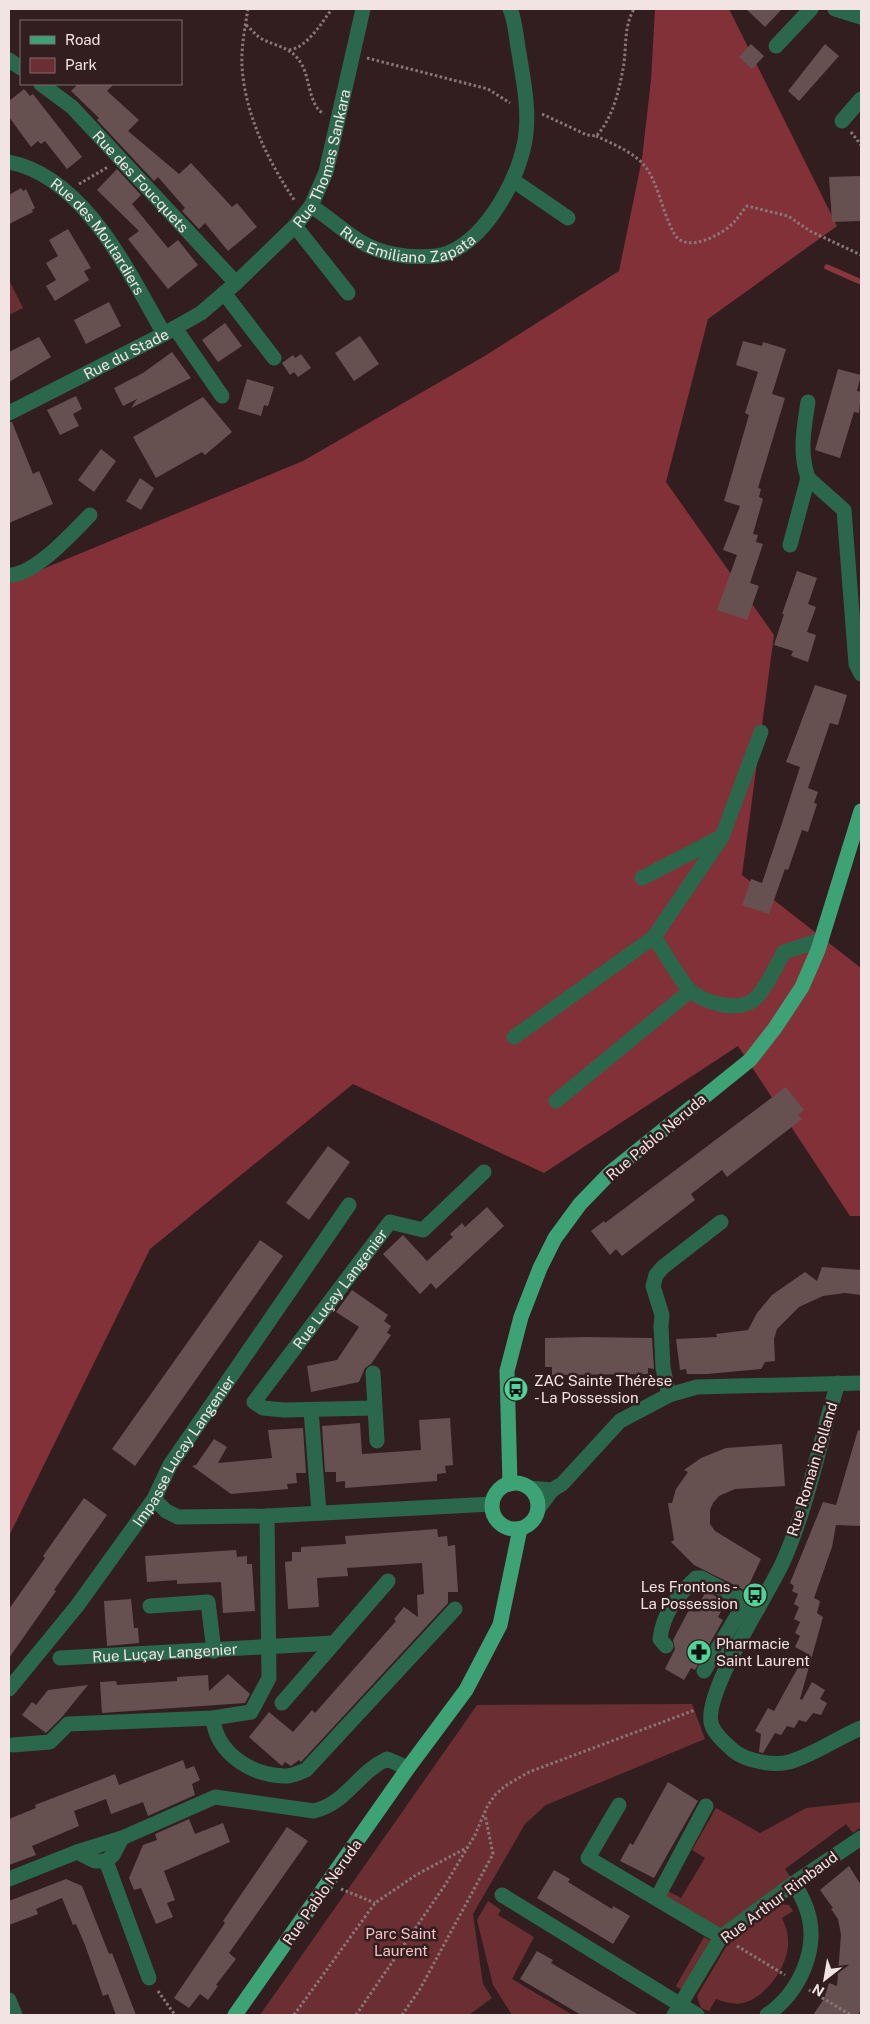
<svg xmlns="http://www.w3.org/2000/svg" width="870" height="2024" viewBox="0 0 870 2024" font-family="'Public Sans',sans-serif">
  <rect width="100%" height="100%" fill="#331e1f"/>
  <g fill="#6b2e32">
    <polygon points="9,280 23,308 9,315"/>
    <polygon points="692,1704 705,1739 546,1805 525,1824 473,1914 483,1984 492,1998 469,2015 260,2015 477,1705"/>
    <polygon points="861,1802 861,1827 853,1833 846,1824 785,1869 792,1879 725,1928 718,1929 664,1899 668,1891 681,1898 705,1858 692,1850 716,1808 760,1833 806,1808"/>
    <polygon points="488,1901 501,1910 498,1915 534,1937 512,1979 573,2015 512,2015 493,1985 477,1920"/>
    <path d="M778 1904 789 1905 793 1911 782 1918C785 1925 788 1932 788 1940 790 1964 766 1998 743 2003 733 2005 725 2002 716 1999L709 2011 701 2008 697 1996 727 1945Z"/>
    <polygon points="704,1937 711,1941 682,1990 676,1986"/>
  </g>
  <polygon fill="#833138" points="655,9 729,9 837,226 708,319 666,482 774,635 742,875 861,968 861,1216 850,1216 738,1046 544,1173 353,1084 150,1249 9,1536 9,583 303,461 483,357 619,271 642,159 651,80"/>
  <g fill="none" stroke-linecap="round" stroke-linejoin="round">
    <polyline stroke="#89363d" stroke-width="5.5" points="827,267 861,282"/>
  </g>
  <g fill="#675050">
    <polygon points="746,9 782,9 765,27"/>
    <polygon points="751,44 764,56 752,69 739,57"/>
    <polygon points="825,44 839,56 799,101 788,91"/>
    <polygon points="78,84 114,84 107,91 139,120 128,131 179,174 191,163 232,207 237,203 257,227 228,251 205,223 199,229 182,211 185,208 158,177 154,181 97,120 99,118 71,91"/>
    <polygon points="24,89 30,96 33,94 82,157 67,169 45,141 41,144 38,141 31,147 9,117 9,101"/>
    <polygon points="117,169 141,195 132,204 168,248 178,240 198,265 168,289 128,239 139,231 97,190"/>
    <polygon points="861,176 861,221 832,222 829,177"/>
    <polygon points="21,188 23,191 26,189 35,208 32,210 33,212 9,224 9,195"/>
    <polygon points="68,229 91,268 84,271 89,280 55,301 46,286 56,280 46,263 58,256 49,240"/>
    <polygon points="109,302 121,326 86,344 74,320"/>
    <polygon points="225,323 242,346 218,362 202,340"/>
    <polygon points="360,336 379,364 354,381 335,353"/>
    <polygon points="39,337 51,357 9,382 9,352"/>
    <polygon points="743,341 762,346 763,342 786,349 772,394 785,398 758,488 761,489 759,497 763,499 753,534 758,535 756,542 763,544 750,583 759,586 747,620 717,610 737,555 723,550 740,506 724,501 749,415 745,413 758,372 736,365"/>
    <polygon points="172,352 191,378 131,408 137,399 123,406 114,388 143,373"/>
    <polygon points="301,354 311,368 298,377 294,372 290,375 282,363 293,355 295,358"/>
    <polygon points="838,369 861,375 857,391 861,392 859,413 854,412 840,458 815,450"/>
    <polygon points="247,379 274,387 268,406 264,405 261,416 238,409"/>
    <polygon points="76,396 82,409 73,414 79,426 60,435 47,410"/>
    <polygon points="203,397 232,432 205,455 202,452 156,478 133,437"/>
    <polygon points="9,422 12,422 33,474 39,471 53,504 9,523"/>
    <polygon points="101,449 116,461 94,492 78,480"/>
    <polygon points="140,478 154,488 141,510 126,501"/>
    <polygon points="797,571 817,578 808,604 816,607 807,632 816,635 808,662 791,656 793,651 774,645 784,614 782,614"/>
    <polygon points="815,685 847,695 838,725 830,723 808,788 818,792 814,803 817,804 808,832 802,830 788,870 785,869 769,914 742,905 751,879 762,883 782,823 800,767 786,762"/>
    <polygon points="786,1087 804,1110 798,1115 802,1119 727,1177 722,1170 691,1194 695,1200 622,1256 616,1249 610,1255 591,1231 604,1221 605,1223"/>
    <polygon points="328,1146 350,1162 309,1220 286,1203"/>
    <polygon points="487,1207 504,1226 436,1289 431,1283 420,1294 383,1254 403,1235 427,1261 453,1237 450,1234 462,1223 465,1227"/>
    <polygon points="260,1240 283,1256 135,1466 112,1449"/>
    <polygon points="822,1267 861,1270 861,1295 845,1293 823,1296 799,1307 777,1329 774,1339 775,1361 765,1362 761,1369 707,1374 687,1374 686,1369 680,1370 676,1339 717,1337 716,1334 748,1330 757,1313 772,1295 805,1272 817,1281"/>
    <polygon points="352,1290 388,1315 384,1321 391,1326 387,1333 391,1335 371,1364 365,1368 359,1382 311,1392 307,1366 337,1360 359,1327 336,1312"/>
    <polygon points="586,1337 652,1338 654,1369 648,1368 648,1374 552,1375 552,1367 545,1367 545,1338"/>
    <polygon points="450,1418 453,1465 445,1466 446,1473 437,1474 437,1481 345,1488 345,1481 336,1482 336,1472 325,1472 322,1426 360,1423 362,1454 421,1450 419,1420"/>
    <polygon points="303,1428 306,1473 296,1473 297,1483 287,1484 288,1489 231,1494 192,1466 196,1465 214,1439 227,1447 218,1463 272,1458 268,1430"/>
    <polygon points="858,1430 861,1431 861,1526 836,1525 832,1547 814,1598 820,1601 817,1613 823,1617 800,1699 802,1700 812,1682 825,1690 820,1699 827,1703 821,1715 813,1713 806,1722 799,1720 794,1728 787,1726 781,1735 775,1733 763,1753 759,1752 761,1734 755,1731 768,1708 774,1711 806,1653 795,1647 800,1636 795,1633 800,1622 794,1619 799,1607 794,1604 798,1594 792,1591 794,1586 790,1583 823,1502 836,1505"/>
    <polygon points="782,1444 785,1486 735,1489 719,1496 713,1503 710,1510 710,1524 715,1531 761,1559 746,1591 694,1565 671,1542 674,1540 668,1503 672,1503 676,1489 688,1472 684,1470 701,1458 726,1448"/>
    <polygon points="84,1498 107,1515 54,1590 56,1591 9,1658 9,1609 45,1558 43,1556"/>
    <polygon points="437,1529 438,1537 447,1536 448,1546 455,1545 458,1592 448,1592 448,1603 301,1762 299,1760 291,1766 285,1762 282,1766 249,1737 269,1712 293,1732 312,1710 315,1713 396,1621 394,1619 404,1607 418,1617 417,1595 424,1594 422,1563 347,1568 348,1576 317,1578 319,1607 288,1609 285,1562 292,1561 292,1552 301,1552 301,1547 346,1544 345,1536"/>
    <polygon points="236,1550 237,1557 247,1556 247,1564 252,1564 255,1611 223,1613 221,1582 177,1584 177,1580 147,1582 145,1556"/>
    <polygon points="706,1591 726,1602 718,1617 723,1620 695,1670 691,1668 684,1680 665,1669 675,1649 673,1640 689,1610 695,1612"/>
    <polygon points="131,1599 134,1628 138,1628 139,1643 107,1646 104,1601"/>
    <polygon points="228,1674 250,1694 245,1703 102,1713 100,1682 116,1681 117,1685 177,1681 177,1677 208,1675 209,1691"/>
    <polygon points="88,1685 62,1717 46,1733 22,1715 32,1702 36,1705 48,1690"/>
    <polygon points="183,1760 186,1769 194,1766 200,1780 192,1784 195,1795 148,1816 143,1802 111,1814 106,1799 74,1811 79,1826 32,1846 36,1855 9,1865 9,1819 36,1808 35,1805 115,1774 119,1785"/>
    <polygon points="668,1782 698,1801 654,1878 620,1861 630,1843 633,1845"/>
    <polygon points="189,1819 195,1834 223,1823 230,1842 164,1871 175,1900 167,1903 173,1917 156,1924 141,1888 134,1890 129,1878 143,1845 157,1840 155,1834"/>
    <polygon points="287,1827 308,1841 229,1953 236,1959 216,1985 218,1986 208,2000 200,1994 189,2008 174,1998 225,1923 223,1921"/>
    <polygon points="849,1866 861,1885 861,2009 858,2015 813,2015 824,1999 829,1983 837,1986 841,1935 838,1919 831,1909 833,1908 820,1890"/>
    <polygon points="554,1870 570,1879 568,1882 612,1909 613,1906 630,1916 613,1944 537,1898"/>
    <polygon points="66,1879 82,1886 109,1954 112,1953 136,2015 116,2015 108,1994 103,1996 85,1945 76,1924 73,1925 62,1898 36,1909 38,1914 9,1925 9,1901"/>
    <polygon points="537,1951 553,1960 551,1963 639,2015 581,2015 520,1979"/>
  </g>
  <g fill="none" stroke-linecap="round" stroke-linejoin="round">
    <g stroke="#897777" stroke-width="3" stroke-dasharray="2.5 2.5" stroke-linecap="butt">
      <path d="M248 9C245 27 241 48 242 66 245 115 268 161 295 201"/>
      <path d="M246 25C251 29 255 34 260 38 276 47 292 46 302 65 310 79 309 106 324 114"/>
      <path d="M289 50C307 48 322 22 332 9"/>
      <polyline points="367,58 488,89 510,103"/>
      <path d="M542 114 587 135 596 136C612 120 619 91 623 69 627 49 623 28 634 9"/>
      <polyline points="851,132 861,145"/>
      <path d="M596 136C613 144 639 154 649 172 660 191 664 217 675 235 687 254 724 234 735 221 739 217 742 211 747 206L788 216 810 231 861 255"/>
      <polyline points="79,184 108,167"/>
      <polyline points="341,1889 375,1903"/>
      <polyline points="737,1946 785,1975"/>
      <polyline points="809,1990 851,2015"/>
      <polyline points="158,1991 175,2015"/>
      <polyline points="294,2015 375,1903 416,1875 468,1847"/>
      <polyline points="356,2015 445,1885 475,1835 487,1807 495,1795 505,1786 529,1772 695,1710"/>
      <polyline points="402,2015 420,1989 493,1854 485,1815"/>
    </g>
    <g stroke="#2b674b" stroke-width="15">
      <polyline points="835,9 861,17"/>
      <polyline points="776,46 811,9"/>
      <polyline points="9,60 21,68"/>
      <path id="s1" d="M41 84 72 107 236 283"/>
      <polyline points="842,121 861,99"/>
      <path id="s2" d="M9 162C85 177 129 273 164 334"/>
      <polyline points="514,181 568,218"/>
      <path id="s3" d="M311 206C347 229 359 251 406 256 419 257 437 257 448 253 488 237 522 174 526 133 529 106 523 79 519 53 516 39 516 22 510 9"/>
      <polyline points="295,226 348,293"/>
      <polyline points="224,293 274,358"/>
      <polyline points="175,328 222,396"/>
      <path id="s4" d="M9 413 164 334 201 313 236 283 295 226 311 206 326 172 363 9"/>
      <path d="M808 478C799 452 804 428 808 402"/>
      <polyline points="790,545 808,478 844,510 856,664 861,674"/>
      <path d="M9 575C34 576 73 532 90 515"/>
      <path d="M761 732 722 837 654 937C663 949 681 983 691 991 707 1004 740 1013 756 998 768 986 775 967 784 952L821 940"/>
      <polyline points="642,878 721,837"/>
      <polyline points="514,1037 654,937"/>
      <polyline points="556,1101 690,991"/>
      <polyline points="373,1373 377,1441"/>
      <path d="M838 1383C819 1443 808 1507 782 1564 768 1595 700 1697 712 1726 716 1736 727 1745 734 1751 746 1761 774 1766 789 1762 814 1755 837 1738 861 1728"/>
      <polyline points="669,1395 663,1368 661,1326 662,1315 653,1286 656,1275 663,1267 721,1222"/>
      <path id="s5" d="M374 1408 284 1410 263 1408 254 1402 390 1222 423 1230 484 1172"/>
      <polyline points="311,1410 319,1513"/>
      <polyline points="529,1488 552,1490"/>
      <polyline points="154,1499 166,1511 178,1517 267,1516 492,1504"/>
      <polyline points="538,1509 552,1490 562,1484 620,1421 669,1395 697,1387 861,1383"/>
      <polyline points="150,1606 208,1602 214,1651"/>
      <path d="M666 1646 660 1639C663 1613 677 1596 696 1578H701L758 1608"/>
      <path id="s6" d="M60 1658 334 1643"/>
      <polyline points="704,1671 746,1601"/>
      <path id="s7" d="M9 1689 77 1606 154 1499 170 1465 349 1205"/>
      <polyline points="282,1703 388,1581"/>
      <path d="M213 1718C216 1753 251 1775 284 1776 291 1777 300 1772 306 1770L455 1609"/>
      <polyline points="13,1745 50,1742 68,1724 213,1718 251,1712 269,1678 267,1516"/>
      <polyline points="619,1805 588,1858 721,1937"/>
      <polyline points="77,1852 122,1838"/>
      <polyline points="106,1861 149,1978"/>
      <path d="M9 1879 77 1852 95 1861H106L113 1855 122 1838 215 1797 314 1811C347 1803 357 1773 387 1759L408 1768"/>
      <polyline points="502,1895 697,2015"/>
      <polyline points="657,1898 706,1806"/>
      <polyline points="9,2000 15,2015"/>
      <polyline points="674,2015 721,1937 794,1883 861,1838"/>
      <path d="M767 2015C800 1992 821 1947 806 1907 803 1899 798 1890 794 1883"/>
    </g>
    <g stroke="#3da376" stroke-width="15">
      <circle cx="515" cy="1506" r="23"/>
      <polyline points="510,1484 507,1371 521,1317 540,1268 555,1238 580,1204 611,1172 750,1060 775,1028 802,987 818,950 861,811"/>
      <polyline points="235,2015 408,1768 466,1690 500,1625 520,1529"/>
    </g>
  </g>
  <defs>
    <symbol id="bus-disc" viewBox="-11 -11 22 22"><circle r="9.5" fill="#4ed399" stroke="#331e1f"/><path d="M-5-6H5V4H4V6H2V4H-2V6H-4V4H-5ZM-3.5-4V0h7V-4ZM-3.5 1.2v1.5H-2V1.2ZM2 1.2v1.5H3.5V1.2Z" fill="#111"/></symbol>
    <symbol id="pharmacy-disc" viewBox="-11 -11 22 22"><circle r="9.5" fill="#4ed399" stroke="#331e1f"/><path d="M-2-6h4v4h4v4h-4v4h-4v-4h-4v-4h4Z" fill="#111"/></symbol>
  </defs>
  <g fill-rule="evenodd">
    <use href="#bus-disc" x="502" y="1375" width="28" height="28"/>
    <use href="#bus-disc" x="741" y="1581" width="28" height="28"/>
    <use href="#pharmacy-disc" x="685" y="1638" width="28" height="28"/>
  </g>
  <g text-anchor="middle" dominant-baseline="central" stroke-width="5" stroke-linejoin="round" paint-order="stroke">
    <g font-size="15" fill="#f2e4e3" stroke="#331e1f">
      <text stroke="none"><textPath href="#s4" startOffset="419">Rue Thomas Sankara</textPath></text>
      <text stroke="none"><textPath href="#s1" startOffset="140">Rue des Foucquets</textPath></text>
      <text stroke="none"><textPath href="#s3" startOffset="110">Rue Emiliano Zapata</textPath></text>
      <text stroke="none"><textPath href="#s2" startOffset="120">Rue des Moutardiers</textPath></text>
      <text stroke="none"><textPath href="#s4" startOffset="131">Rue du Stade</textPath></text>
      <text transform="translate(656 1137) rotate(-40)">Rue Pablo Neruda</text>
      <text stroke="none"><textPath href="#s5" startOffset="264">Rue Luçay Langenier</textPath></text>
      <text stroke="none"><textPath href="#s7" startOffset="296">Impasse Lucay Langenier</textPath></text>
      <text transform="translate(812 1469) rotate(-73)">Rue Romain Rolland</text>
      <text stroke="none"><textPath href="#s6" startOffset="105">Rue Luçay Langenier</textPath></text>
      <text transform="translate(322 1892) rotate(-55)">Rue Pablo Neruda</text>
      <text transform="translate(779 1897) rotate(-37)">Rue Arthur Rimbaud</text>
    </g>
    <g font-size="15" fill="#f2e4e3" stroke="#331e1f" text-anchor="start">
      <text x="534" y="1380">ZAC Sainte Thérèse<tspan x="534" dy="17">- La Possession</tspan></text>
      <text x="738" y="1586" text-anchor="end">Les Frontons -<tspan x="738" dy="17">La Possession</tspan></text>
      <text x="716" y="1643">Pharmacie<tspan x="716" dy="17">Saint Laurent</tspan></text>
    </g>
    <g font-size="15" fill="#f4c2c2" stroke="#331e1f">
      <text x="401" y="1933">Parc Saint<tspan x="401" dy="17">Laurent</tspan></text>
    </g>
  </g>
  <rect width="870" height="2024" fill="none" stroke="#f2e4e3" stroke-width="20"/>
  <rect x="20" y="20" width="162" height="65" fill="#331e1f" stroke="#7f6d6d"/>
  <rect x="30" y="36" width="25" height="8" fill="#3da376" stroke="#7f6d6d"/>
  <text x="65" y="45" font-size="15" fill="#f2e4e3">Road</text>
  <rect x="30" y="58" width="25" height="15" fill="#6b2e32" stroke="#7f6d6d"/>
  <text x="65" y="70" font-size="15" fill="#f2e4e3">Park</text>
  <g transform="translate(825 1979) rotate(211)" stroke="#331e1f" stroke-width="4" paint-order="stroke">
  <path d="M0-4L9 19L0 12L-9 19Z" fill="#f2e4e3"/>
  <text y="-8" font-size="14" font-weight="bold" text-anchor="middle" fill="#f2e4e3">N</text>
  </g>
</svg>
